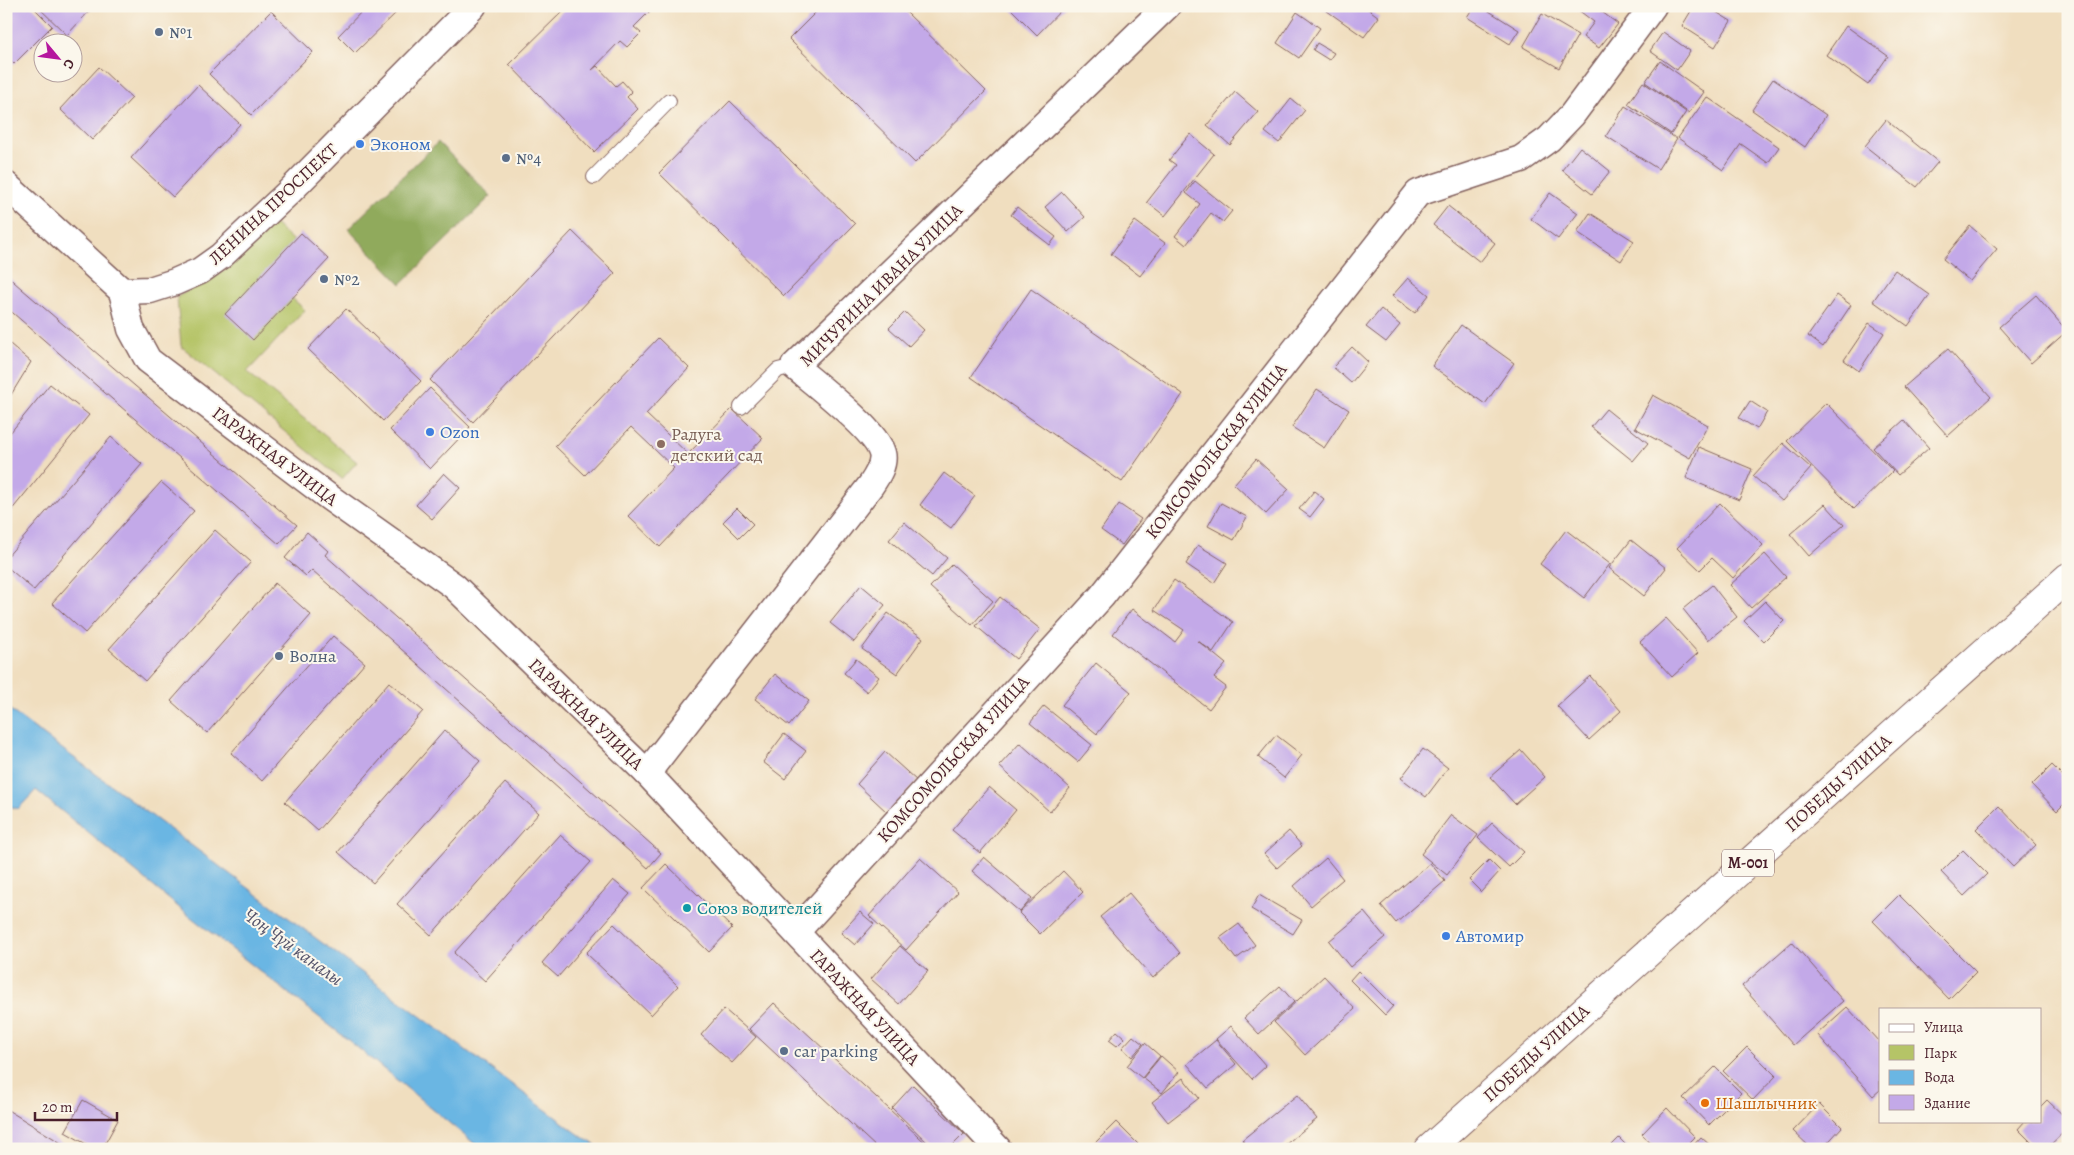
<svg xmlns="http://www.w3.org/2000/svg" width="2074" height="1155" viewBox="0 0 2074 1155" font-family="Alegreya,serif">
  <rect width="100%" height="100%" fill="#fbf7ec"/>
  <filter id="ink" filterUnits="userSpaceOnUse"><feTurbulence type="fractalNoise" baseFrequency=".02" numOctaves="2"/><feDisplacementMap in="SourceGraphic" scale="10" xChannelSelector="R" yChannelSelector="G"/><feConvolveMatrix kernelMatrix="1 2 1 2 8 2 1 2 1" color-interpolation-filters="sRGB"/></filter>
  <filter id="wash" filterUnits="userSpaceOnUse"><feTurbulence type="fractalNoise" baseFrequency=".0096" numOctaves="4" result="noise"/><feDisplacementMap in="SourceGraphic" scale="20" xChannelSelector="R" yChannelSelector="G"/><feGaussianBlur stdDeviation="1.12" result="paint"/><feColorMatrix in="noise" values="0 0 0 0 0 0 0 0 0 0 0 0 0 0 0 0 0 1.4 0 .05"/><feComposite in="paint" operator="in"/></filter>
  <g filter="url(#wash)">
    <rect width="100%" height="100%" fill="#f0debf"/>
    <polygon fill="#b5c467" stroke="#807249" points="271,221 308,254 280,287 305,310 247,372 357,462 342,479 181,346 177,297 231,266"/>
    <polygon fill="#90aa5c" stroke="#6d6444" points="438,142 491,196 401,284 348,229"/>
    <polygon fill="#6ab6e3" stroke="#5a6a87" points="6,707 577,1133 601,1149 481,1149 347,1039 187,914 36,790 18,809 6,805"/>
    <g id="blocks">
      <g fill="#c3a9e8">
        <polygon points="6,6 32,6 52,26 14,64 6,56"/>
        <polygon points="37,6 94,6 67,35"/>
        <polygon points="367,6 403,6 355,53 338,36"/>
        <polygon points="568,6 655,6 634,27 641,33 627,47 620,41 592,70 597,66 616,86 622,81 632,92 627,97 638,109 594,152 509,64"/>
        <polygon points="822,6 900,6 986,91 915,163 789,39"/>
        <polygon points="1008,6 1065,6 1037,35"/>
        <polygon points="1320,6 1364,6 1379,17 1364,37"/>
        <polygon points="1474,6 1481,6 1519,30 1510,44 1467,17"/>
        <polygon points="1573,6 1594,6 1618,24 1599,48 1583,37 1594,22"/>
        <polygon points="1694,6 1706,6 1731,21 1715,47 1682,26"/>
        <polygon points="271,11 313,52 251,115 209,74"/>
        <polygon points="1297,12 1320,28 1299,58 1277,43"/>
        <polygon points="1542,14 1578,35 1559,68 1523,47"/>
        <polygon points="1846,26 1888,56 1868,85 1826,55"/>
        <polygon points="1663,32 1690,51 1677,70 1650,51"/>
        <polygon points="1317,43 1334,53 1329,60 1313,50"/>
        <polygon points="1660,61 1704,92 1689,113 1645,82"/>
        <polygon points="99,67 132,98 92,140 60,109"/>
        <polygon points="1773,79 1826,115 1805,147 1752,110"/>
        <polygon points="1643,82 1686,112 1671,134 1628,104"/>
        <polygon points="198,85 240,124 173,197 131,158"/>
        <polygon points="1235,92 1258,112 1230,145 1207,125"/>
        <polygon points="1707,97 1779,147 1768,163 1741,144 1723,170 1678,138"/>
        <polygon points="1291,99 1305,110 1279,143 1265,132"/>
        <polygon points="730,101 855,224 784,296 659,173"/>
        <polygon points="1625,106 1677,139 1658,169 1606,136"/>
        <polygon points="1886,120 1938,162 1917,187 1865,146"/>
        <polygon points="1190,134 1214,154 1165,216 1147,202 1176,165 1169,160"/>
        <polygon points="1580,147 1610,171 1592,194 1562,170"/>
        <polygon points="1195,181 1232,211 1223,222 1211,213 1186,245 1175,236 1200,204 1186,193"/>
        <polygon points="1062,192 1085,217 1068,232 1045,207"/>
        <polygon points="1550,193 1578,213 1558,239 1531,219"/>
        <polygon points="1448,206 1495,243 1480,262 1433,225"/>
        <polygon points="1017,207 1056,237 1050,245 1011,215"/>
        <polygon points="1590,213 1634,241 1621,261 1577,232"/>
        <polygon points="1135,221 1165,243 1140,276 1111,254"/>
        <polygon points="1970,226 1997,249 1970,281 1943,259"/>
        <polygon points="572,231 615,273 473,422 430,380"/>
        <polygon points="301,233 329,259 253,340 225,314"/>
        <polygon points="1895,270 1930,295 1908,326 1873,301"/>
        <polygon points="6,275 22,289 297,525 279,544 6,307"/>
        <polygon points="1408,278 1429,295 1415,313 1392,296"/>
        <polygon points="1031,289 1183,394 1122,482 971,377"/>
        <polygon points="1837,295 1851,305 1823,347 1808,336"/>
        <polygon points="2036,295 2067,331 2031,363 1999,327"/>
        <polygon points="346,309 421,381 383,421 308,349"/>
        <polygon points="1381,309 1400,325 1386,342 1366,327"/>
        <polygon points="905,312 924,330 909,346 889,328"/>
        <polygon points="1869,323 1884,333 1859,371 1844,360"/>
        <polygon points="1461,325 1514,363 1485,404 1432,366"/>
        <polygon points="658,338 689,368 646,414 688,454 732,409 763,438 660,547 628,516 674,468 631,427 585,475 555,446"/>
        <polygon points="10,344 31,362 6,403 6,353"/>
        <polygon points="1352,347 1368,362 1351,383 1333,367"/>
        <polygon points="1948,349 1991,397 1948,436 1904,387"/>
        <polygon points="50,384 89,415 6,517 6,438"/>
        <polygon points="430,388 470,427 430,469 390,430"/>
        <polygon points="1317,389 1349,410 1324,448 1292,427"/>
        <polygon points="1653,395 1708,425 1690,458 1635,428"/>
        <polygon points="1750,401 1767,412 1757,429 1739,418"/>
        <polygon points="1826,403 1893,471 1854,509 1787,441"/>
        <polygon points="1606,409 1648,443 1633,461 1591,427"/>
        <polygon points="1904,420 1929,448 1898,475 1873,448"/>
        <polygon points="111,437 142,464 34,590 6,566 6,558"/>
        <polygon points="1783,443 1811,468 1782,501 1753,476"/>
        <polygon points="1699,447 1752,469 1739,500 1686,478"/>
        <polygon points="1256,459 1289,489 1266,514 1234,484"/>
        <polygon points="444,473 460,488 432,519 416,505"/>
        <polygon points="944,473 975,496 951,528 920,505"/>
        <polygon points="161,482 194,511 85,633 52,603"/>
        <polygon points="1314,491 1324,499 1310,517 1299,509"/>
        <polygon points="1221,503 1247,517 1234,540 1208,526"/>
        <polygon points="1720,503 1763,545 1733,578 1712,558 1700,570 1677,548"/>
        <polygon points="1119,504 1141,519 1122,545 1101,530"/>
        <polygon points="1825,504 1844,525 1809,556 1790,534"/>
        <polygon points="737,508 753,524 739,538 723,522"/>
        <polygon points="904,522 947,558 932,576 889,540"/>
        <polygon points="215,530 251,562 145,681 109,649"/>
        <polygon points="1566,530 1610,564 1584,598 1540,564"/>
        <polygon points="307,532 328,551 325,555 661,853 648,868 312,570 306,576 285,558"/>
        <polygon points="1631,540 1666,568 1644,596 1609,568"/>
        <polygon points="1198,545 1227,563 1214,583 1186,564"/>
        <polygon points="1765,554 1786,577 1751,608 1730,585"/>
        <polygon points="952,564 993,601 972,625 930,587"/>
        <polygon points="1174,580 1233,622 1213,652 1198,641 1226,664 1214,678 1226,687 1209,709 1113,634 1132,609 1175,642 1184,630 1154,610"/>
        <polygon points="275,583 311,615 207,733 171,701"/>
        <polygon points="861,585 885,605 854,642 830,623"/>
        <polygon points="1712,585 1737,617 1708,640 1683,609"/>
        <polygon points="1000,597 1040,629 1016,659 976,626"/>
        <polygon points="1765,601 1784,621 1764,641 1744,621"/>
        <polygon points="888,613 923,638 897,674 862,649"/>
        <polygon points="1666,618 1698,653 1672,677 1640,642"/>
        <polygon points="333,636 365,663 262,781 231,753"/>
        <polygon points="856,659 879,677 867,692 844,673"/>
        <polygon points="1096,663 1131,692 1097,734 1062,705"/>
        <polygon points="775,674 809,701 789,726 755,699"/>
        <polygon points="1590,676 1621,711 1589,740 1557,706"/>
        <polygon points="389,682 423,711 318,831 285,802"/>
        <polygon points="1044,706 1092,745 1078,762 1030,723"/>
        <polygon points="445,730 480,761 373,883 338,852"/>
        <polygon points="784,734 806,751 785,779 763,762"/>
        <polygon points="1276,735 1302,755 1284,778 1258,757"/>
        <polygon points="1020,743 1070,788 1050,812 999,766"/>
        <polygon points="1423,749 1448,768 1426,797 1401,778"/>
        <polygon points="1521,750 1545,777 1515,804 1490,777"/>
        <polygon points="885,752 917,781 888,813 857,784"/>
        <polygon points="2052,765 2068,781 2068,800 2057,811 2032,785"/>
        <polygon points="505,783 539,813 431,935 397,904"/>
        <polygon points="989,787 1016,810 980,853 952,830"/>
        <polygon points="1999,806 2036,845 2013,867 1976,829"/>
        <polygon points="1451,815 1478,835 1447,875 1421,854"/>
        <polygon points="1492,823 1524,852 1509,867 1478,838"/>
        <polygon points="1289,831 1302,846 1277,868 1264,854"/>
        <polygon points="560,835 591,862 485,981 454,953"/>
        <polygon points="1963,850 1987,874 1964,896 1941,872"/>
        <polygon points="984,857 1032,898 1020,912 972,871"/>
        <polygon points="920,858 958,892 906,950 869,916"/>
        <polygon points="1326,858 1343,879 1311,906 1294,886"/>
        <polygon points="1489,860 1500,871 1481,892 1469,880"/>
        <polygon points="1430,863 1445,881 1396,923 1381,905"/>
        <polygon points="666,864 732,928 709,952 643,888"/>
        <polygon points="1063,871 1083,892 1040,934 1019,913"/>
        <polygon points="613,880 630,894 558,977 542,963"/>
        <polygon points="1129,893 1180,953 1153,978 1100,917"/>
        <polygon points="1259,895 1302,920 1293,934 1251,909"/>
        <polygon points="1899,895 1976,972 1949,999 1873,921"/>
        <polygon points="860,912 874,924 855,945 841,933"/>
        <polygon points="1364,912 1385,937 1350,967 1329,941"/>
        <polygon points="614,924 678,986 651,1015 586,953"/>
        <polygon points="1239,924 1255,945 1236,959 1220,938"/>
        <polygon points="1792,942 1843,1001 1793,1045 1742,986"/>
        <polygon points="900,946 928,971 899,1004 871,979"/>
        <polygon points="1358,971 1393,1006 1385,1015 1350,980"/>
        <polygon points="1324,976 1355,1009 1305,1055 1274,1022"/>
        <polygon points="1280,986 1294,1002 1259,1034 1244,1018"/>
        <polygon points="774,1003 889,1109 932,1149 878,1149 749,1029"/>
        <polygon points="1847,1007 1880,1043 1880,1090 1873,1096 1817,1034"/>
        <polygon points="724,1009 756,1037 732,1063 701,1035"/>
        <polygon points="1231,1026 1266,1066 1252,1079 1216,1039"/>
        <polygon points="1117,1031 1125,1038 1117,1046 1109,1040"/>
        <polygon points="1133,1036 1143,1044 1132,1057 1122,1048"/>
        <polygon points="1216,1040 1236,1064 1208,1088 1187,1064"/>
        <polygon points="1145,1043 1160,1056 1142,1078 1127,1066"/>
        <polygon points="1747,1047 1776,1076 1753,1100 1723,1071"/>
        <polygon points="1161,1056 1179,1072 1162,1093 1143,1078"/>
        <polygon points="1715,1067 1741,1093 1709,1125 1683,1098"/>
        <polygon points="1183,1078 1199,1098 1168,1122 1152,1102"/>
        <polygon points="913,1085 964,1134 949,1149 934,1149 892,1108"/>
        <polygon points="1297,1095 1317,1119 1280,1149 1249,1149 1242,1140"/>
        <polygon points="83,1100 118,1120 102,1149 95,1149 65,1132"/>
        <polygon points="2047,1100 2068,1120 2068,1128 2046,1149 2038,1149 2018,1129 2025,1121 2040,1121 2040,1107"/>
        <polygon points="1819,1104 1842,1127 1822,1149 1812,1149 1793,1131"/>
        <polygon points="1667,1108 1695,1137 1683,1149 1656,1149 1642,1134"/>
        <polygon points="6,1109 66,1146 65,1149 6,1149"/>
        <polygon points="1116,1122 1143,1149 1089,1149"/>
        <polygon points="1701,1137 1714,1149 1690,1149"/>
        <polygon points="1619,1138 1630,1149 1608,1149"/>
      </g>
    </g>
  </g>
  <g filter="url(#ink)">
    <use href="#blocks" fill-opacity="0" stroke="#84625f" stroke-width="1"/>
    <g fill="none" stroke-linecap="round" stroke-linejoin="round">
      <defs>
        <g id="service">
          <polyline points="594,177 669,101"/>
          <polyline points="741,407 778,370 794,366"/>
        </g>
        <g id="minor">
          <polyline points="473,6 289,192 221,256 200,271 175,282 150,290 122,291 131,329 148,360 330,498 454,586 647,773 998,1149"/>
          <polyline points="6,185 122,291"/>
          <path d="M647 773 871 485C877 476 885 464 882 453 876 430 815 384 794 366L1167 6"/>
          <polyline points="796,932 1102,596 1418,193 1521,159 1549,139 1572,115 1653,6"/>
        </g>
        <polyline id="primary" points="1429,1149 2068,577"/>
      </defs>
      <use href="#service" stroke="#84625f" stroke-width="16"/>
      <use href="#minor" stroke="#84625f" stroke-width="29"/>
      <use href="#primary" stroke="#84625f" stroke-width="30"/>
      <use href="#service" stroke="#fff" stroke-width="14"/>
      <use href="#minor" stroke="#fff" stroke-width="26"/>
      <use href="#primary" stroke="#fff" stroke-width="28"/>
    </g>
  </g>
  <g fill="#5c6f8a" stroke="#fbf7ec" stroke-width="2">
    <circle cx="159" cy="32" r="5"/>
    <circle cx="506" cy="158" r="5"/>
    <circle cx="324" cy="279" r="5"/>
    <circle cx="279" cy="656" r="5"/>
    <circle cx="784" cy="1051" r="5"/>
  </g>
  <g fill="#3f7fe0" stroke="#fbf7ec" stroke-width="2">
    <circle cx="360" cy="144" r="5"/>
    <circle cx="430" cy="432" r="5"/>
    <circle cx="1446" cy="936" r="5"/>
  </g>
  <circle fill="#8d6e63" stroke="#fbf7ec" stroke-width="2" cx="661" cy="444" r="5"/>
  <circle fill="#0f9aa8" stroke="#fbf7ec" stroke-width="2" cx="687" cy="908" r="5"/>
  <circle fill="#e8710a" stroke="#fbf7ec" stroke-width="2" cx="1705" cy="1103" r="5"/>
  <g text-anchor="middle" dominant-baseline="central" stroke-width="4" stroke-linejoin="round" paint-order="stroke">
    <rect fill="#fbf7ec" stroke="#7f6065" stroke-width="1" x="1722" y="849.5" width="52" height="27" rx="4"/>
    <g font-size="16" font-weight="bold" fill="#4a1f2b">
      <text x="1748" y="863">М-001</text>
    </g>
    <g font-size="18" fill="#4e5e75" stroke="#fbf7ec" text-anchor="start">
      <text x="169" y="32">№1</text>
      <text x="516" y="158">№4</text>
      <text x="334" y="279">№2</text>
      <text x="289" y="656">Волна</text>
      <text x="794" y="1051">car parking</text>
    </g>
    <g font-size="18" fill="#366cbe" stroke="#fbf7ec" text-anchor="start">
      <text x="370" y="144">Эконом</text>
      <text x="440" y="432">Ozon</text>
      <text x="1456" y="936">Автомир</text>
    </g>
    <g font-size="18" fill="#4a1f2b" stroke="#fbf7ec">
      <text transform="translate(273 204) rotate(-43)">ЛЕНИНА ПРОСПЕКТ</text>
      <text transform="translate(881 285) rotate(-45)">МИЧУРИНА ИВАНА УЛИЦА</text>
      <text transform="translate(1216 451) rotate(-52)">КОМСОМОЛЬСКАЯ УЛИЦА</text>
      <text transform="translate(275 456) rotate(37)">ГАРАЖНАЯ УЛИЦА</text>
      <text transform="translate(586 714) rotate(44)">ГАРАЖНАЯ УЛИЦА</text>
      <text transform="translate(953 759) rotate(-48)">КОМСОМОЛЬСКАЯ УЛИЦА</text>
      <text transform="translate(1838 783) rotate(-42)">ПОБЕДЫ УЛИЦА</text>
      <text transform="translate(865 1007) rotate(47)">ГАРАЖНАЯ УЛИЦА</text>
      <text transform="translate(1536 1053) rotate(-42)">ПОБЕДЫ УЛИЦА</text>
    </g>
    <g font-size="18" fill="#785e54" stroke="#fbf7ec" text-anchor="start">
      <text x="671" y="434">Радуга<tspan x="671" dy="21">детский сад</tspan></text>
    </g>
    <g font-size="18" fill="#0d838f" stroke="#fbf7ec" text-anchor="start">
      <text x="697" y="908">Союз водителей</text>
    </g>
    <g font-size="18" fill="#c56008" stroke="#fbf7ec" text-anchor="start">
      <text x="1715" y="1103">Шашлычник</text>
    </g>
    <g font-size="19" font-style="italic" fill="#55546b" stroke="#fbf7ec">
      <text transform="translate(293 947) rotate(36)">Чоң Чүй каналы</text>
    </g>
  </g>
  <rect width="2074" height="1155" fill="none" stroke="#fbf7ec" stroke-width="25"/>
  <rect x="1879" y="1008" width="162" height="115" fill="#fbf7ec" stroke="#b4a19f"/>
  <rect x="1889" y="1024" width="25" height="8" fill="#ffffff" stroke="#b4a19f"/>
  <text x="1924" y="1032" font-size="15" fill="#4a1f2b">Улица</text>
  <rect x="1889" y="1045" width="25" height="15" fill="#b5c467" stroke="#b4a19f"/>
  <text x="1924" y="1058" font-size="15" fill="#4a1f2b">Парк</text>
  <rect x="1889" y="1070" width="25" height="15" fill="#6ab6e3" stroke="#b4a19f"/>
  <text x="1924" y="1082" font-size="15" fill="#4a1f2b">Вода</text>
  <rect x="1889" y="1095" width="25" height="15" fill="#c3a9e8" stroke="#b4a19f"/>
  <text x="1924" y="1108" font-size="15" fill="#4a1f2b">Здание</text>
  <g transform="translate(58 58) rotate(119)"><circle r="24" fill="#fbf7ec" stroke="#b4a19f"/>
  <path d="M0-4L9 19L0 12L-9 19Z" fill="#b5179e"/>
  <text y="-8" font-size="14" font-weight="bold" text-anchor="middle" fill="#4a1f2b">С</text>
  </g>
  <path d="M35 1112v8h82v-8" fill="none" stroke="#4a1f2b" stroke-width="2.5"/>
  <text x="42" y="1112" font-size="15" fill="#4a1f2b" stroke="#fbf7ec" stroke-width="4" paint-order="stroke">20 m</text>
</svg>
